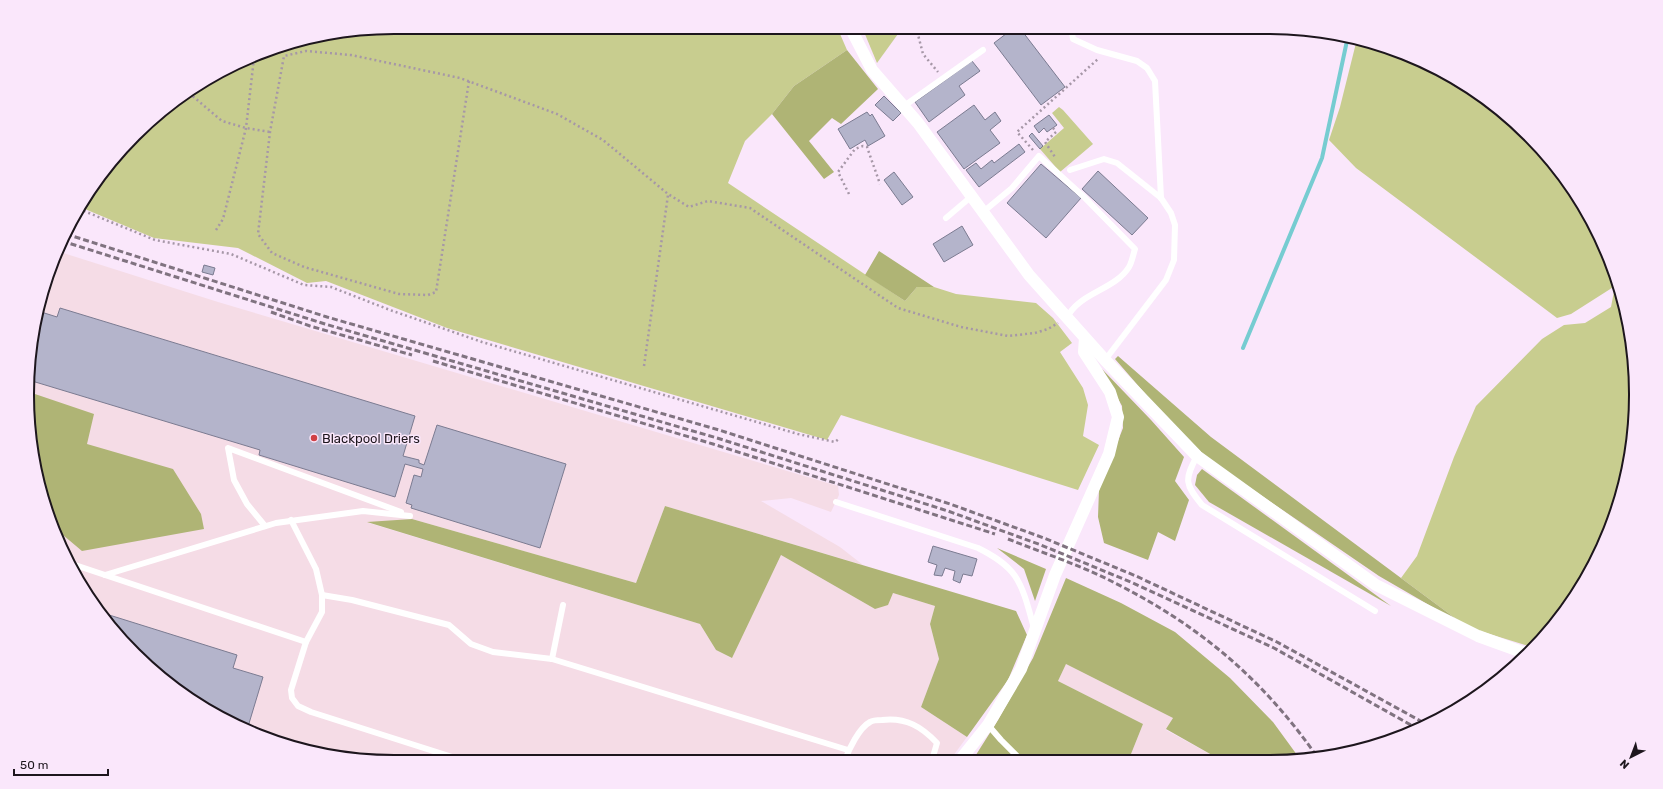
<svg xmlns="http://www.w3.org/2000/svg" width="1663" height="789" viewBox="0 0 1663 789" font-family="Rubik,sans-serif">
  <rect width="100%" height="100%" fill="#fae7fb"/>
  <g fill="#f5dce6">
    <polygon points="57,251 218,302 838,486 839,495 831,512 791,498 761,501 840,547 863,565 665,506 636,583 412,519 369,523 700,624 716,650 731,658 781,555 875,609 893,593 935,606 930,624 939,659 921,707 967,737 950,760 394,762 323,755 254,734 190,700 135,655 65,557 30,443 34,323"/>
    <polygon points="1066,664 1173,718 1166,730 1219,759 1129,759 1143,724 1058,681"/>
  </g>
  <g fill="#c8cd8f">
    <polygon points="395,27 837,27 847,50 794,86 772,114 745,141 728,183 905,301 917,287 934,287 956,294 1036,303 1053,318 1072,343 1060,352 1083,388 1088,405 1083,436 1099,445 1078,490 841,415 827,440 447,328 326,281 307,283 238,248 154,238 80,207 89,191 171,103 276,47"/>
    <polygon points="862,27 903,27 877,63"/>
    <polygon points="1357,39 1409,55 1473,89 1529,135 1574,191 1608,254 1629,323 1636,395 1629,466 1608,535 1560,618 1532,647 1467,627 1401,578 1417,556 1454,457 1476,406 1542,339 1564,325 1585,323 1611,307 1615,286 1571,314 1557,318 1356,168 1329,140 1340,107"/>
    <polygon points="1059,107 1063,110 1093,144 1060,172 1040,149 1064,128 1052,113"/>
  </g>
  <g fill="#afb475">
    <polygon points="847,50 878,89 841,124 832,118 809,141 834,172 824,179 772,114 794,86"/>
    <polygon points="879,251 934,287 917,287 905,301 865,275"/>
    <polygon points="1118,356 1211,437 1467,627 1379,576 1211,461 1175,428 1115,359"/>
    <polygon points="1102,369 1151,420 1184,457 1175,481 1189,500 1175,541 1158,532 1148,560 1104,543 1098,517 1099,490 1123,428 1122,406"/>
    <polygon points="32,393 94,414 87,444 173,469 201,514 204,529 82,551 57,530 30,443"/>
    <polygon points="1202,469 1391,606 1209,502 1195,485 1197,475"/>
    <polygon points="665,506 1016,611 1027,635 1008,680 967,737 921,707 939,659 930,624 935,606 893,593 888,605 875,609 781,555 732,658 716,650 700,624 367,522 412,519 636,583"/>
    <polygon points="997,548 1046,569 1035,601 1024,569"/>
    <polygon points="1066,578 1121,603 1175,632 1230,678 1273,722 1300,759 1219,759 1166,729 1173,718 1066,664 1058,681 1143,724 1129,759 977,760 974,758 998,720 1033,658"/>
  </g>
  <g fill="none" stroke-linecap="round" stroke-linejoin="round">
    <polyline stroke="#76ccd1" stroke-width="4" points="1243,348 1322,158 1348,36"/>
  </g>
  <g fill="#b4b4cb" stroke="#7b7b91">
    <polygon points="1015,27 1019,27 1065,87 1041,105 994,43"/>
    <polygon points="972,61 980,71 959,86 965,95 929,122 915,102"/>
    <polygon points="884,96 901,113 893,121 875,105"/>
    <polygon points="974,105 985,120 995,112 1001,121 990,130 1000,143 964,169 937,132"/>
    <polygon points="867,112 870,116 872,114 885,136 868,146 865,140 850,149 838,129"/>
    <polygon points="1049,115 1057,125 1047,132 1044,128 1039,133 1034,126"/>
    <polygon points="1032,133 1043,146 1040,149 1029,136"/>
    <polygon points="1019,144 1025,152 979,187 966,170 976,163 981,169 992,160 994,163"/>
    <polygon points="1041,164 1081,198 1046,238 1007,203"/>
    <polygon points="1098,171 1148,218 1132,235 1082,189"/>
    <polygon points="894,172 913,197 902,205 884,180"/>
    <polygon points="962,226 973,245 944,262 933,244"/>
    <polygon points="204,265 215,268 213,275 202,272"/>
    <polygon points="60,308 415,416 403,456 419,460 419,463 424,465 437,425 566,464 540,548 411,508 412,505 406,503 414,475 421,477 423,469 405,464 395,497 259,455 260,450 32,381 34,323 38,311 57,317"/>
    <polygon points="933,546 977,559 972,576 963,574 960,583 953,580 955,571 945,568 942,576 934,575 937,565 928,562"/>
    <polygon points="106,614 237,655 233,668 263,677 247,730 190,700 135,655"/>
  </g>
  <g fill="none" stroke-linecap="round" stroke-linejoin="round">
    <g stroke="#a697a7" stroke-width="2.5" stroke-dasharray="2 3" stroke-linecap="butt">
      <polyline points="916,27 923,54 938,72"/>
      <polyline points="469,81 436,292 428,295 399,294 304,267 272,253 258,234 270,132 284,56 306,51 351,55 460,78 557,114 603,140 668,194 689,207 708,201 750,208 898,308 961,327 1008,336 1035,333 1048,329 1058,323"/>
      <polyline points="189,93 222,121 246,128 270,132"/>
      <polyline points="1053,128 1056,132 1045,142 1055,157"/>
      <polyline points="1033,150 1017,132 1098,59"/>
      <polyline points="849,194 838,172 855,149 863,146 867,147 880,184"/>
      <polyline points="79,209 155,240 231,254 304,285 331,287 390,310 482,342 798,434 835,442 840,438"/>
      <polyline points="216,230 223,219 246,128 254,58"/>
      <polyline points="644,366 668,195"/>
    </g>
    <g stroke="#fff" stroke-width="6">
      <polyline points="1071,27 1073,39 1097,50 1137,61 1147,68 1155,81 1161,198"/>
      <polyline points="904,106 983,50"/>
      <polyline points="1070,170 1104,159 1117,163 1161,198 1171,213 1175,225 1174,260 1166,280 1105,360"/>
      <path d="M983 212 1012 188 1039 156 1084 197 1135 249C1133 255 1132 262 1129 267 1115 290 1078 293 1067 318"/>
      <polyline points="946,218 972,196"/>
      <path d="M1197 456C1184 480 1185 484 1202 505L1375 611"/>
      <path d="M836 502 978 548C992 555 1006 563 1015 576 1025 591 1029 611 1034 628"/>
      <polyline points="291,520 316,569 322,595 322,612 306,642 291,690 292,698 298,706 311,712 468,762"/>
      <polyline points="265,526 247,504 234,480 228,448 401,512"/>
      <polyline points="69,563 306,642"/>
      <polyline points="105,575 276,523 363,511 410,516"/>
      <polyline points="322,595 352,600 449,625 471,644 493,652 552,659 848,750"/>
      <polyline points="552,659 563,605"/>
      <polyline points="988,725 1001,740 1021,760"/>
      <path d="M845 760C849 749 859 728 870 722 873 720 879 720 882 720 906 717 922 727 937 743L932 760"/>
    </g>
    <g stroke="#fff" stroke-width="12">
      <polyline points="850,27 872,70 918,123 1029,275 1105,360 1197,456 1376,585 1478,636 1525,653"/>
      <polyline points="960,760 988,725 1021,669 1055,575 1109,454 1118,417 1110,392 1084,352 1085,338"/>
    </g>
    <g stroke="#807380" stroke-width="3" stroke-dasharray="6 3" stroke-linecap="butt">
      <polyline points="66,234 327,317 719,430 950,504 1044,538 1136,576 1277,642 1426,724"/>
      <polyline points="62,241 325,324 717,438 948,511 1041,545 1133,583 1274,648 1418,729"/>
      <polyline points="271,312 310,326 412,355"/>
      <polyline points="433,361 713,444 995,534"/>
      <path d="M1008 539C1043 553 1080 565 1113 582 1199 625 1263 679 1318 758"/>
    </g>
  </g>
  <circle fill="#d04045" stroke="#fae7fb" stroke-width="1.5" cx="314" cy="438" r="4"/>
  <g text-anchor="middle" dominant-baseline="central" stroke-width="3" stroke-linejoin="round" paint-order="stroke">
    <g font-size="13" fill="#1d161d" stroke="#fae7fb" text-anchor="start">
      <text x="322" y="438">Blackpool Driers</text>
    </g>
  </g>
  <path d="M0 0H1663V789H0ZM394 34H1269A360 360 0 0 1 1629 394V395A360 360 0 0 1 1269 755H394A360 360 0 0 1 34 395V394A360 360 0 0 1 394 34Z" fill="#fae7fb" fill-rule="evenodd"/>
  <path fill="none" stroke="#1d161d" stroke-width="2" d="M394 34H1269A360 360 0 0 1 1629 394V395A360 360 0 0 1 1269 755H394A360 360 0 0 1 34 395V394A360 360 0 0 1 394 34Z"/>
  <g transform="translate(1631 757) rotate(222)" stroke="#fae7fb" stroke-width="3" paint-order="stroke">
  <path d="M0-3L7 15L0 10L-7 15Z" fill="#1d161d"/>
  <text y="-6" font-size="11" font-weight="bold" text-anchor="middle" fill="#1d161d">N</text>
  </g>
  <path d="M14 769v6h94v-6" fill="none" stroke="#1d161d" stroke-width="2"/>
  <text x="20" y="769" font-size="12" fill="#1d161d" stroke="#fae7fb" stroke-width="3" paint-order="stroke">50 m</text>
</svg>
